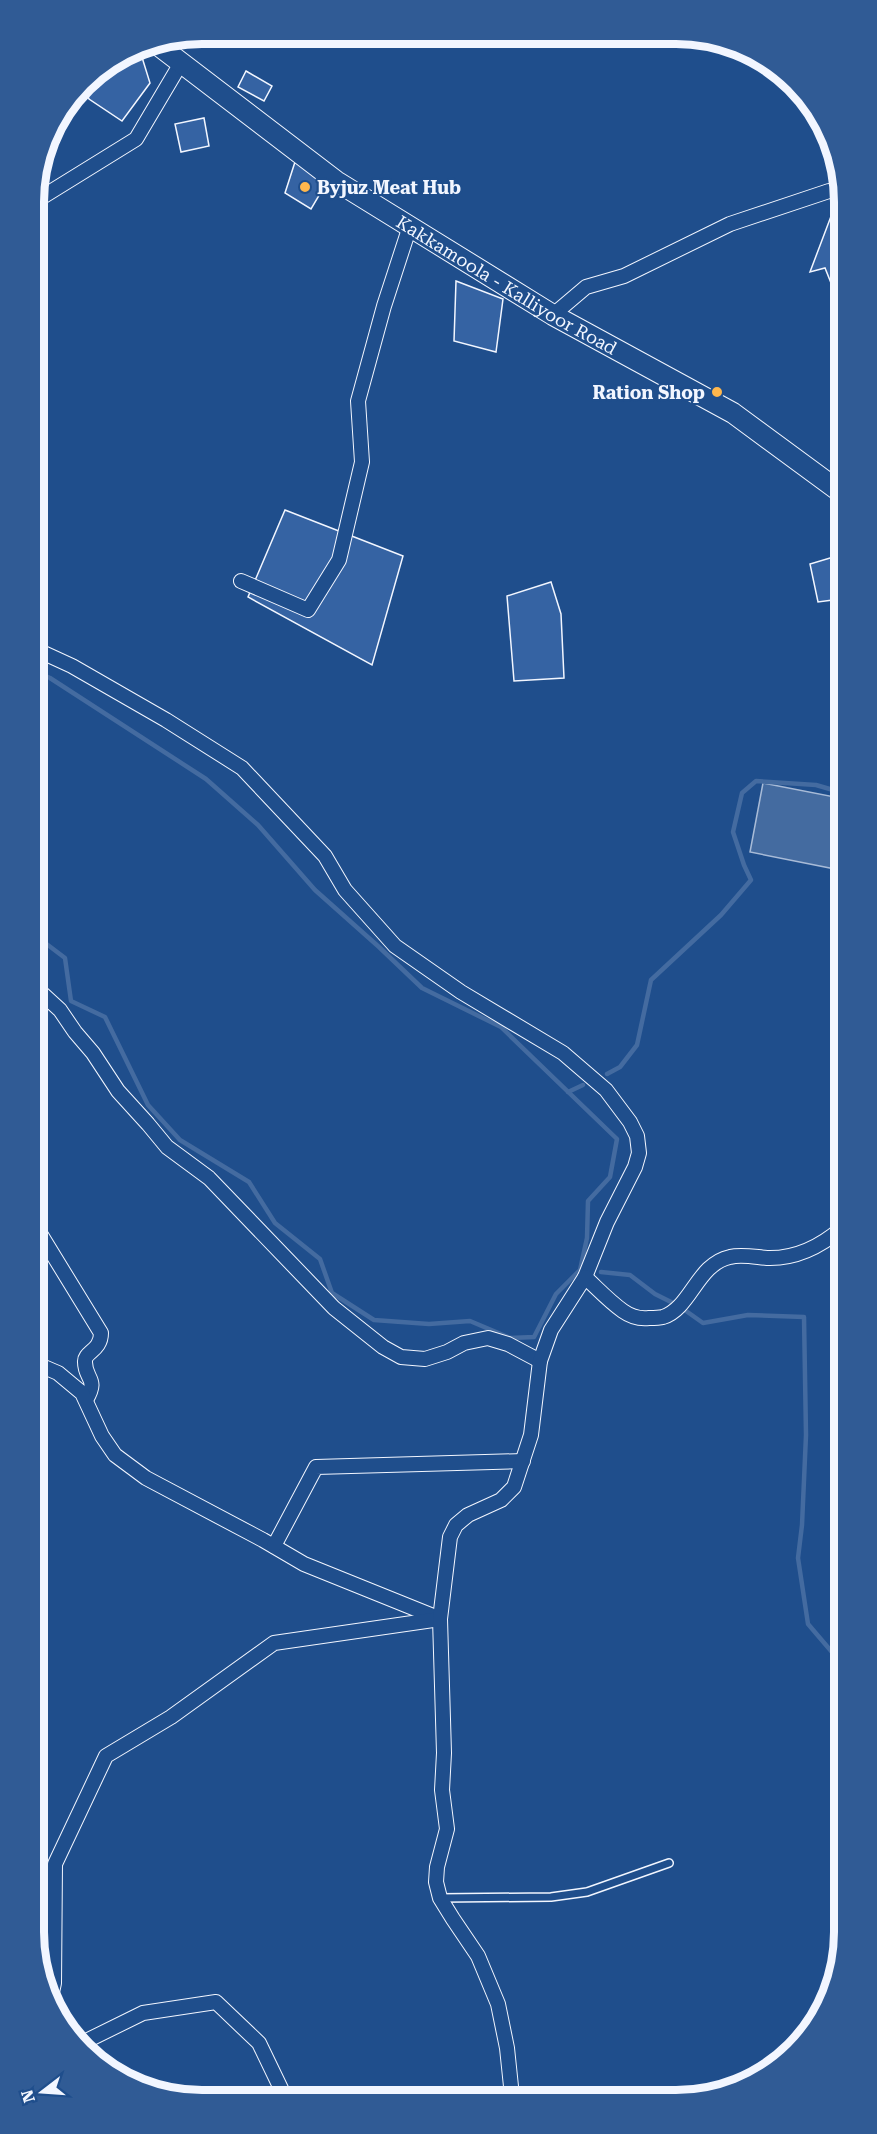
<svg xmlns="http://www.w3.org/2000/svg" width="877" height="2134" viewBox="0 0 877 2134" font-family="'Roboto Serif',serif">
  <rect width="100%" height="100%" fill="#1f4e8c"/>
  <polygon fill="#446ba0" stroke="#a8bbd7" stroke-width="1.5" points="763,783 840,798 840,870 750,852"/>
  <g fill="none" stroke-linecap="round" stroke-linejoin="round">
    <g stroke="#446ba0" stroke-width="4.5">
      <polyline points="35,671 50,678 206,779 258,825 315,890 379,947 422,988 501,1027 617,1139 610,1177 588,1201 587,1238 580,1270 556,1294 534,1337 510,1338 470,1321 429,1324 374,1320 332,1293 320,1259 275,1223 249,1182 180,1140 148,1105 105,1017 71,1001 65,958 36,936"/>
      <polyline points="607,1074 620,1067 637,1045 651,980 721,915 751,880 744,865 733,832 742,793 756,781 816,785 840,792"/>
      <polyline points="568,1092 583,1085"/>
      <polyline points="601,1272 630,1275 655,1294 679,1306 703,1323 748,1315 804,1317 806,1435 802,1525 798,1558 808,1624 843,1665"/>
    </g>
  </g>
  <g fill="#3563a3" stroke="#f2f6ff" stroke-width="1.5">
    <polygon points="133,48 141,54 150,83 122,121 89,99 83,84 90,75"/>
    <polygon points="246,71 272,86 264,101 238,87"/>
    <polygon points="204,118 209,146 181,152 175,124"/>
    <polygon points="295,162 327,182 311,209 285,193"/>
    <polygon points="838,209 839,303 825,268 810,272 833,211"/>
    <polygon points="456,281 503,299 496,352 454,341"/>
    <polygon points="285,510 403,556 372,665 248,597"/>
    <polygon points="840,555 840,599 818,602 810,564"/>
    <polygon points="551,582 561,614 564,678 514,681 507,596"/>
  </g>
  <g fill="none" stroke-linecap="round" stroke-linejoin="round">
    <defs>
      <polyline id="service" points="440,1898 551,1897 587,1892 669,1863"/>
      <g id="minor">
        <polyline points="33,200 39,199 136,139 181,63"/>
        <polyline points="553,315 586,287 624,276 730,224 829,191 838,192"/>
        <polyline points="241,581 308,610 339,560 362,462 358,401 384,306 410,226"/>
        <polyline points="35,649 72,666 166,720 242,768 325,856 345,890 395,946 461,992 563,1053 606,1090 630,1122 637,1136 639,1153 635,1167 607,1222 585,1277"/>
        <polyline points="36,988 60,1010 75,1032 93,1053 118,1091 148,1124 167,1147 209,1178 334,1308 383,1347 401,1357 425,1359 447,1352 464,1343 488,1338 508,1344 540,1361"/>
        <path d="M36 1227 101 1333C101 1351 84 1352 85 1362 85 1380 99 1378 86 1400"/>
        <polyline points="37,1364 58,1373 82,1393 102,1436 115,1455 146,1478 263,1540 304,1564 438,1618"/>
        <polyline points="274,1546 316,1467 523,1461"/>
        <polyline points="51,1997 54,1983 55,1864 106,1756 171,1717 274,1643 440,1619"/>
        <polyline points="78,2045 143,2013 216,2002 259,2043 285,2097"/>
        <path d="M512 2096 507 2048 498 2004 478 1956 453 1919 440 1898 436 1882 437 1867 447 1829 442 1790 444 1753 440 1619 450 1537 456 1525 468 1515 501 1500 514 1487 531 1435 540 1361 551 1330 585 1277C597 1288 609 1301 623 1311 630 1316 640 1319 649 1318 653 1318 659 1318 663 1317 691 1308 697 1264 730 1257 741 1254 755 1257 767 1258 796 1259 820 1247 842 1228"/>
      </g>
      <g id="secondary">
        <path id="s1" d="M154 42 336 181 553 315 733 413 839 491"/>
      </g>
    </defs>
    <use href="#service" stroke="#f2f6ff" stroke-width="10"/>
    <use href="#minor" stroke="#f2f6ff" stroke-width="16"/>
    <use href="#secondary" stroke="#f2f6ff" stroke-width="22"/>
    <use href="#service" stroke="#1f4e8c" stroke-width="7"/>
    <use href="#minor" stroke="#1f4e8c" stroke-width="14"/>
    <use href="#secondary" stroke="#1f4e8c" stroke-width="20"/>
  </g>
  <g fill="#ffb74d" stroke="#1f4e8c" stroke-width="2">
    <circle cx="305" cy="187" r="6"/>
    <circle cx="717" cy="392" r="6"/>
  </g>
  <g text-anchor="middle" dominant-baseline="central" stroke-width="4.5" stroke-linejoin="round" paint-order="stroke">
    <g font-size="18" font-weight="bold" fill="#f2f6ff" stroke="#1f4e8c" text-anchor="start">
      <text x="317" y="187">Byjuz Meat Hub</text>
      <text x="705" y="392" text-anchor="end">Ration Shop</text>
    </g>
    <g font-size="18" fill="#f2f6ff" stroke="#1f4e8c">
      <text stroke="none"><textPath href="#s1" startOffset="429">Kakkamoola - Kalliyoor Road</textPath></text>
    </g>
  </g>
  <path d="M0 0H877V2134H0ZM202 44H676A158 158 0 0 1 834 202V1932A158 158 0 0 1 676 2090H202A158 158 0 0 1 44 1932V202A158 158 0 0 1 202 44Z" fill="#305b95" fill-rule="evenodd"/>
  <path fill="none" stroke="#f2f6ff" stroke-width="8" d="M202 44H676A158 158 0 0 1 834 202V1932A158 158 0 0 1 676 2090H202A158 158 0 0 1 44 1932V202A158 158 0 0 1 202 44Z"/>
  <g transform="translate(42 2092) rotate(253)" stroke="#1f4e8c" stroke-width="4.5" paint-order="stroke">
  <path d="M0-4.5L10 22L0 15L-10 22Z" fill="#f2f6ff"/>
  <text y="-9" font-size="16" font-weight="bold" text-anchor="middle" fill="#f2f6ff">N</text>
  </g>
</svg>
